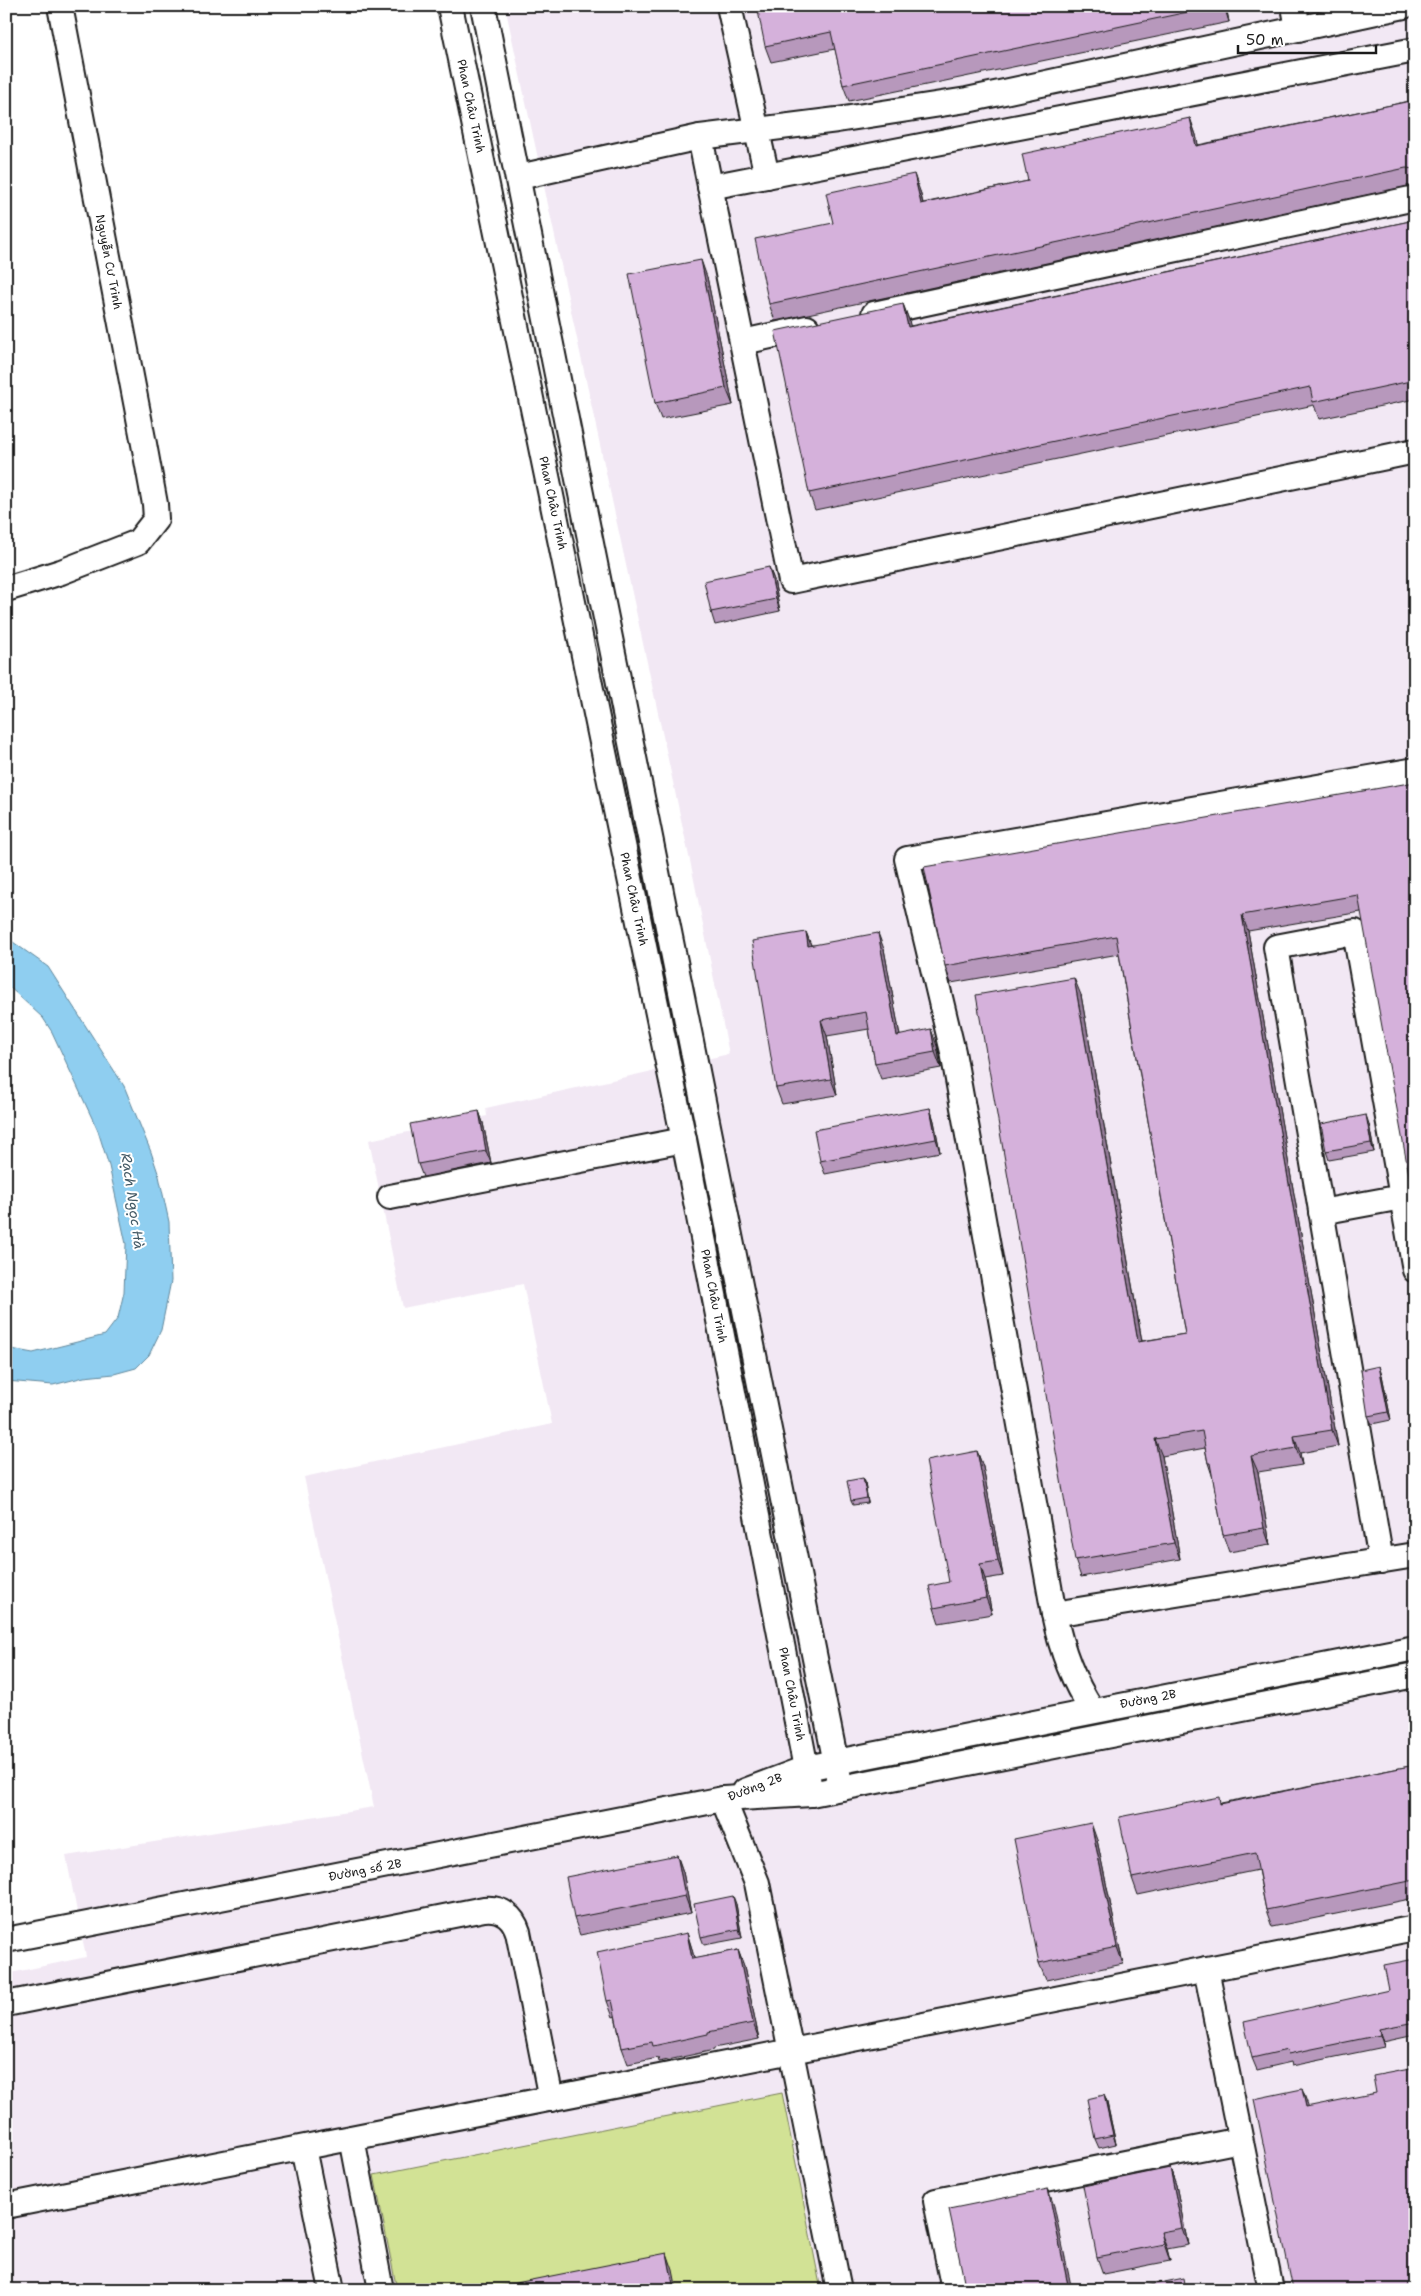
<svg xmlns="http://www.w3.org/2000/svg" width="1421" height="2296" viewBox="0 0 1421 2296" font-family="'Shantell Sans',sans-serif">
  <rect width="100%" height="100%" fill="#fff"/>
  <filter id="ink" filterUnits="userSpaceOnUse"><feTurbulence type="fractalNoise" baseFrequency=".02" numOctaves="2"/><feDisplacementMap in="SourceGraphic" scale="10" xChannelSelector="R" yChannelSelector="G"/><feConvolveMatrix kernelMatrix="1 2 1 2 8 2 1 2 1" color-interpolation-filters="sRGB"/></filter>
  <g filter="url(#ink)">
    <polygon fill="#f2e8f4" points="505,6 1415,6 1415,2290 6,2290 6,1974 86,1957 66,1856 374,1807 304,1477 552,1424 523,1284 403,1308 369,1140 487,1116 486,1108 729,1054 692,870"/>
    <polygon fill="#d2e295" stroke="#777f58" points="782,2093 821,2290 397,2290 374,2175"/>
    <polygon fill="#8fcef0" stroke="#61879b" points="6,937 48,967 124,1086 151,1152 159,1176 169,1222 171,1281 161,1330 149,1355 136,1368 114,1374 84,1377 53,1385 6,1381 6,1348 33,1353 105,1335 118,1318 124,1292 126,1244 109,1166 98,1131 52,1032 43,1018 6,984"/>
    <g fill="none" stroke-linecap="round" stroke-linejoin="round">
      <defs>
        <g id="minor">
          <polyline points="450,6 684,1140 811,1794"/>
          <polyline points="483,6 841,1788"/>
          <polyline points="729,6 767,176"/>
          <polyline points="1294,6 1298,29"/>
          <polyline points="700,137 791,581 1415,451"/>
          <polyline points="519,177 700,137 837,120 967,100 1404,6"/>
          <polyline points="710,187 1415,50"/>
          <polyline points="874,314 1415,198"/>
          <polyline points="743,342 807,328"/>
          <polyline points="6,589 61,572 138,542 156,519 155,504 144,444 60,6"/>
          <polyline points="1415,770 907,859 953,1052 1054,1614 1415,1555"/>
          <polyline points="390,1197 684,1140"/>
          <polyline points="1321,1212 1402,1197"/>
          <polyline points="1381,1561 1276,947 1355,932 1415,1270"/>
          <path d="M1054 1614C1061 1649 1072 1680 1092 1710"/>
          <polyline points="745,1791 806,1768 1415,1648"/>
          <polyline points="723,1799 757,1883 839,2290"/>
          <polyline points="6,1940 723,1799 811,1794 1415,1675"/>
          <polyline points="1206,1969 1271,2290"/>
          <path d="M6 2004 484 1909C501 1907 513 1916 518 1932L551 2099"/>
          <polyline points="352,2138 381,2290"/>
          <polyline points="303,2148 332,2290"/>
          <polyline points="6,2206 1415,1928"/>
          <polyline points="954,2290 936,2201 1240,2140"/>
        </g>
      </defs>
      <use href="#minor" stroke="#1c1c1c" stroke-width="28"/>
      <use href="#minor" stroke="#fff" stroke-width="24"/>
    </g>
    <g fill="#b798bc" stroke="#1c1c1c">
      <polygon points="861,6 1226,6 1229,22 849,101 843,85 835,49 771,62 765,46 849,9"/>
      <polygon points="1415,100 1415,185 1412,185 775,321 769,304 833,223 920,191 923,203 1028,181 1190,118 1196,135 1198,145"/>
      <polygon points="1415,220 1415,399 1319,419 1314,405 815,510 809,493 903,304 909,320 910,326"/>
      <polygon points="707,277 733,405 661,419 655,403"/>
      <polygon points="769,567 774,580 780,611 715,625 711,612"/>
      <polygon points="1415,782 1361,912 1248,931 1338,1446 1300,1453 1302,1465 1258,1472 1270,1545 1229,1552 1223,1535 1213,1478 1208,1463 1205,1448 1162,1456 1180,1559 1081,1577 1075,1560 1081,995 1142,1341 1185,1334 1119,954 951,983 945,966"/>
      <polygon points="806,932 811,945 884,949 900,1036 937,1046 941,1068 881,1079 875,1063 869,1029 827,1036 837,1095 782,1104 776,1088"/>
      <polygon points="930,1108 934,1121 940,1152 825,1174 820,1161"/>
      <polygon points="479,1111 483,1123 491,1163 423,1177 418,1164"/>
      <polygon points="1369,1124 1374,1152 1329,1160 1326,1151"/>
      <polygon points="1382,1375 1391,1420 1372,1424 1368,1416"/>
      <polygon points="977,1451 983,1467 1003,1576 985,1579 992,1614 939,1623 934,1608 949,1582"/>
      <polygon points="863,1478 865,1482 868,1503 853,1505 851,1501"/>
      <polygon points="1415,1765 1415,1898 1272,1927 1266,1910 1258,1870 1138,1895 1132,1878 1221,1803"/>
      <polygon points="1097,1840 1123,1964 1046,1980 1039,1963"/>
      <polygon points="677,1855 683,1872 691,1913 580,1935 574,1918"/>
      <polygon points="736,1904 742,1938 704,1945 701,1937"/>
      <polygon points="687,1933 692,1949 694,1959 738,1950 744,1966 759,2039 714,2048 714,2050 659,2062 658,2058 628,2064 622,2048 615,2016 613,2017 607,2001"/>
      <polygon points="1415,1959 1415,2035 1383,2042 1384,2047 1292,2066 1291,2062 1257,2070 1252,2058 1389,1990"/>
      <polygon points="1104,2095 1107,2103 1116,2144 1099,2148 1095,2139"/>
      <polygon points="1170,2168 1176,2185 1188,2245 1167,2249 1170,2261 1103,2274 1097,2257"/>
    </g>
    <g fill="#957c99" stroke="#1c1c1c">
      <polygon points="1224,6 1226,6 1229,22"/>
      <polygon points="1190,118 1196,135 1202,163 1196,146"/>
      <polygon points="914,174 920,191 927,221 921,204"/>
      <polygon points="701,260 707,277 733,405 726,388"/>
      <polygon points="903,304 909,320 914,344 908,327"/>
      <polygon points="769,567 774,580 780,611 776,599"/>
      <polygon points="1242,915 1248,931 1338,1446 1332,1430"/>
      <polygon points="806,932 812,948 808,946"/>
      <polygon points="878,933 884,949 903,1052 897,1036"/>
      <polygon points="1074,978 1081,995 1145,1359 1138,1342"/>
      <polygon points="821,1020 827,1036 837,1095 831,1079"/>
      <polygon points="931,1029 937,1046 941,1068 935,1052"/>
      <polygon points="930,1108 934,1121 940,1152 936,1139"/>
      <polygon points="479,1111 483,1123 491,1163 486,1151"/>
      <polygon points="1366,1115 1369,1124 1374,1152 1371,1143"/>
      <polygon points="1379,1366 1382,1375 1391,1420 1388,1412"/>
      <polygon points="1294,1436 1300,1453 1302,1465 1296,1448"/>
      <polygon points="1155,1439 1162,1456 1180,1559 1174,1543"/>
      <polygon points="977,1451 983,1467 1003,1576 998,1561"/>
      <polygon points="1251,1456 1258,1472 1270,1545 1264,1528"/>
      <polygon points="863,1478 865,1482 868,1503"/>
      <polygon points="980,1564 985,1579 992,1614 986,1598"/>
      <polygon points="1091,1823 1097,1840 1123,1964 1117,1947"/>
      <polygon points="677,1855 683,1872 691,1913 685,1896"/>
      <polygon points="733,1896 736,1904 742,1938 739,1929"/>
      <polygon points="687,1933 692,1949 698,1975 692,1959"/>
      <polygon points="738,1950 744,1966 759,2039 753,2023"/>
      <polygon points="1379,2029 1383,2042 1384,2047 1380,2035"/>
      <polygon points="1302,2089 1308,2105 1312,2124 1306,2107"/>
      <polygon points="1104,2095 1107,2103 1116,2144 1113,2135"/>
      <polygon points="1170,2168 1176,2185 1188,2245 1182,2228"/>
      <polygon points="1048,2189 1054,2206 1072,2290 1069,2290"/>
      <polygon points="1161,2232 1167,2249 1170,2261 1164,2244"/>
      <polygon points="667,2253 673,2270 677,2290 674,2290"/>
    </g>
    <g fill="#d5b1db" stroke="#1c1c1c">
      <polygon points="757,6 846,6 847,9 861,6 1216,6 843,85 831,32 765,46"/>
      <polygon points="1415,100 1415,169 1406,168 769,304 755,239 833,223 826,193 914,174 921,204 1028,181 1022,154 1190,118 1196,146"/>
      <polygon points="1415,220 1415,380 1313,402 1310,387 809,493 775,331 903,304 908,327"/>
      <polygon points="701,260 726,388 655,403 629,274"/>
      <polygon points="769,567 776,599 711,612 704,581"/>
      <polygon points="1415,782 1415,1208 1358,895 1242,915 1332,1430 1294,1436 1296,1448 1251,1456 1264,1528 1223,1535 1210,1463 1208,1463 1202,1431 1155,1439 1174,1543 1075,1560 976,995 1074,978 1138,1342 1185,1334 1116,936 945,966 924,867"/>
      <polygon points="806,932 808,946 878,933 897,1036 931,1029 935,1052 875,1063 866,1012 821,1020 831,1079 776,1088 752,941"/>
      <polygon points="930,1108 936,1139 820,1161 814,1130"/>
      <polygon points="479,1111 486,1151 418,1164 410,1124"/>
      <polygon points="1366,1115 1371,1143 1326,1151 1321,1124"/>
      <polygon points="1379,1366 1388,1412 1368,1416 1361,1370"/>
      <polygon points="977,1451 998,1561 980,1564 986,1598 934,1608 929,1586 949,1582 926,1461"/>
      <polygon points="863,1478 867,1498 851,1501 847,1481"/>
      <polygon points="1415,1765 1415,1880 1266,1910 1255,1853 1132,1878 1119,1817 1219,1797 1220,1804"/>
      <polygon points="1091,1823 1117,1947 1039,1963 1014,1839"/>
      <polygon points="677,1855 685,1896 574,1918 566,1877"/>
      <polygon points="733,1896 739,1929 701,1937 694,1904"/>
      <polygon points="687,1933 692,1959 738,1950 753,2023 708,2032 708,2034 653,2046 652,2042 622,2048 612,2000 607,2001 597,1952"/>
      <polygon points="1415,1959 1415,2022 1379,2029 1380,2035 1288,2054 1287,2050 1252,2058 1244,2022 1389,1990 1384,1965"/>
      <polygon points="1415,2068 1415,2290 1293,2290 1254,2099 1302,2089 1306,2107 1376,2093 1373,2076"/>
      <polygon points="1104,2095 1113,2135 1095,2139 1087,2099"/>
      <polygon points="1170,2168 1182,2228 1161,2232 1164,2244 1097,2257 1083,2186"/>
      <polygon points="1048,2189 1069,2290 966,2290 949,2209"/>
      <polygon points="667,2253 674,2290 481,2290"/>
      <polygon points="1184,2278 1186,2290 1126,2290"/>
    </g>
  </g>
  <g text-anchor="middle" dominant-baseline="central" stroke-width="4" stroke-linejoin="round" paint-order="stroke">
    <g font-size="12" fill="#1c1c1c" stroke="#fff">
      <text transform="translate(471 106) rotate(78)">Phan Châu Trinh</text>
      <text transform="translate(109 262) rotate(79)">Nguyễn Cư Trinh</text>
      <text transform="translate(553 503) rotate(78)">Phan Châu Trinh</text>
      <text transform="translate(634 899) rotate(78)">Phan Châu Trinh</text>
      <text transform="translate(714 1296) rotate(79)">Phan Châu Trinh</text>
      <text transform="translate(792 1694) rotate(79)">Phan Châu Trinh</text>
      <text transform="translate(1148 1699) rotate(-11)">Đường 2B</text>
      <text transform="translate(755 1787) rotate(-21)">Đường 2B</text>
      <text transform="translate(365 1870) rotate(-11)">Đường số 2B</text>
    </g>
    <g font-size="14" font-style="italic" fill="#445a66" stroke="#fff">
      <text transform="translate(133 1201) rotate(82)">Rạch Ngọc Hà</text>
    </g>
  </g>
  <rect width="1421" height="2296" fill="none" stroke="#fff" stroke-width="25"/>
  <rect x="12" y="12" width="1396" height="2271" fill="none" stroke="#1c1c1c" stroke-width="2" filter="url(#ink)"/>
  <path d="M1238 45v8h138v-8" fill="none" stroke="#1c1c1c" stroke-width="2.5"/>
  <text x="1246" y="45" font-size="15" fill="#1c1c1c" stroke="#ffffff" stroke-width="4" paint-order="stroke">50 m</text>
</svg>
